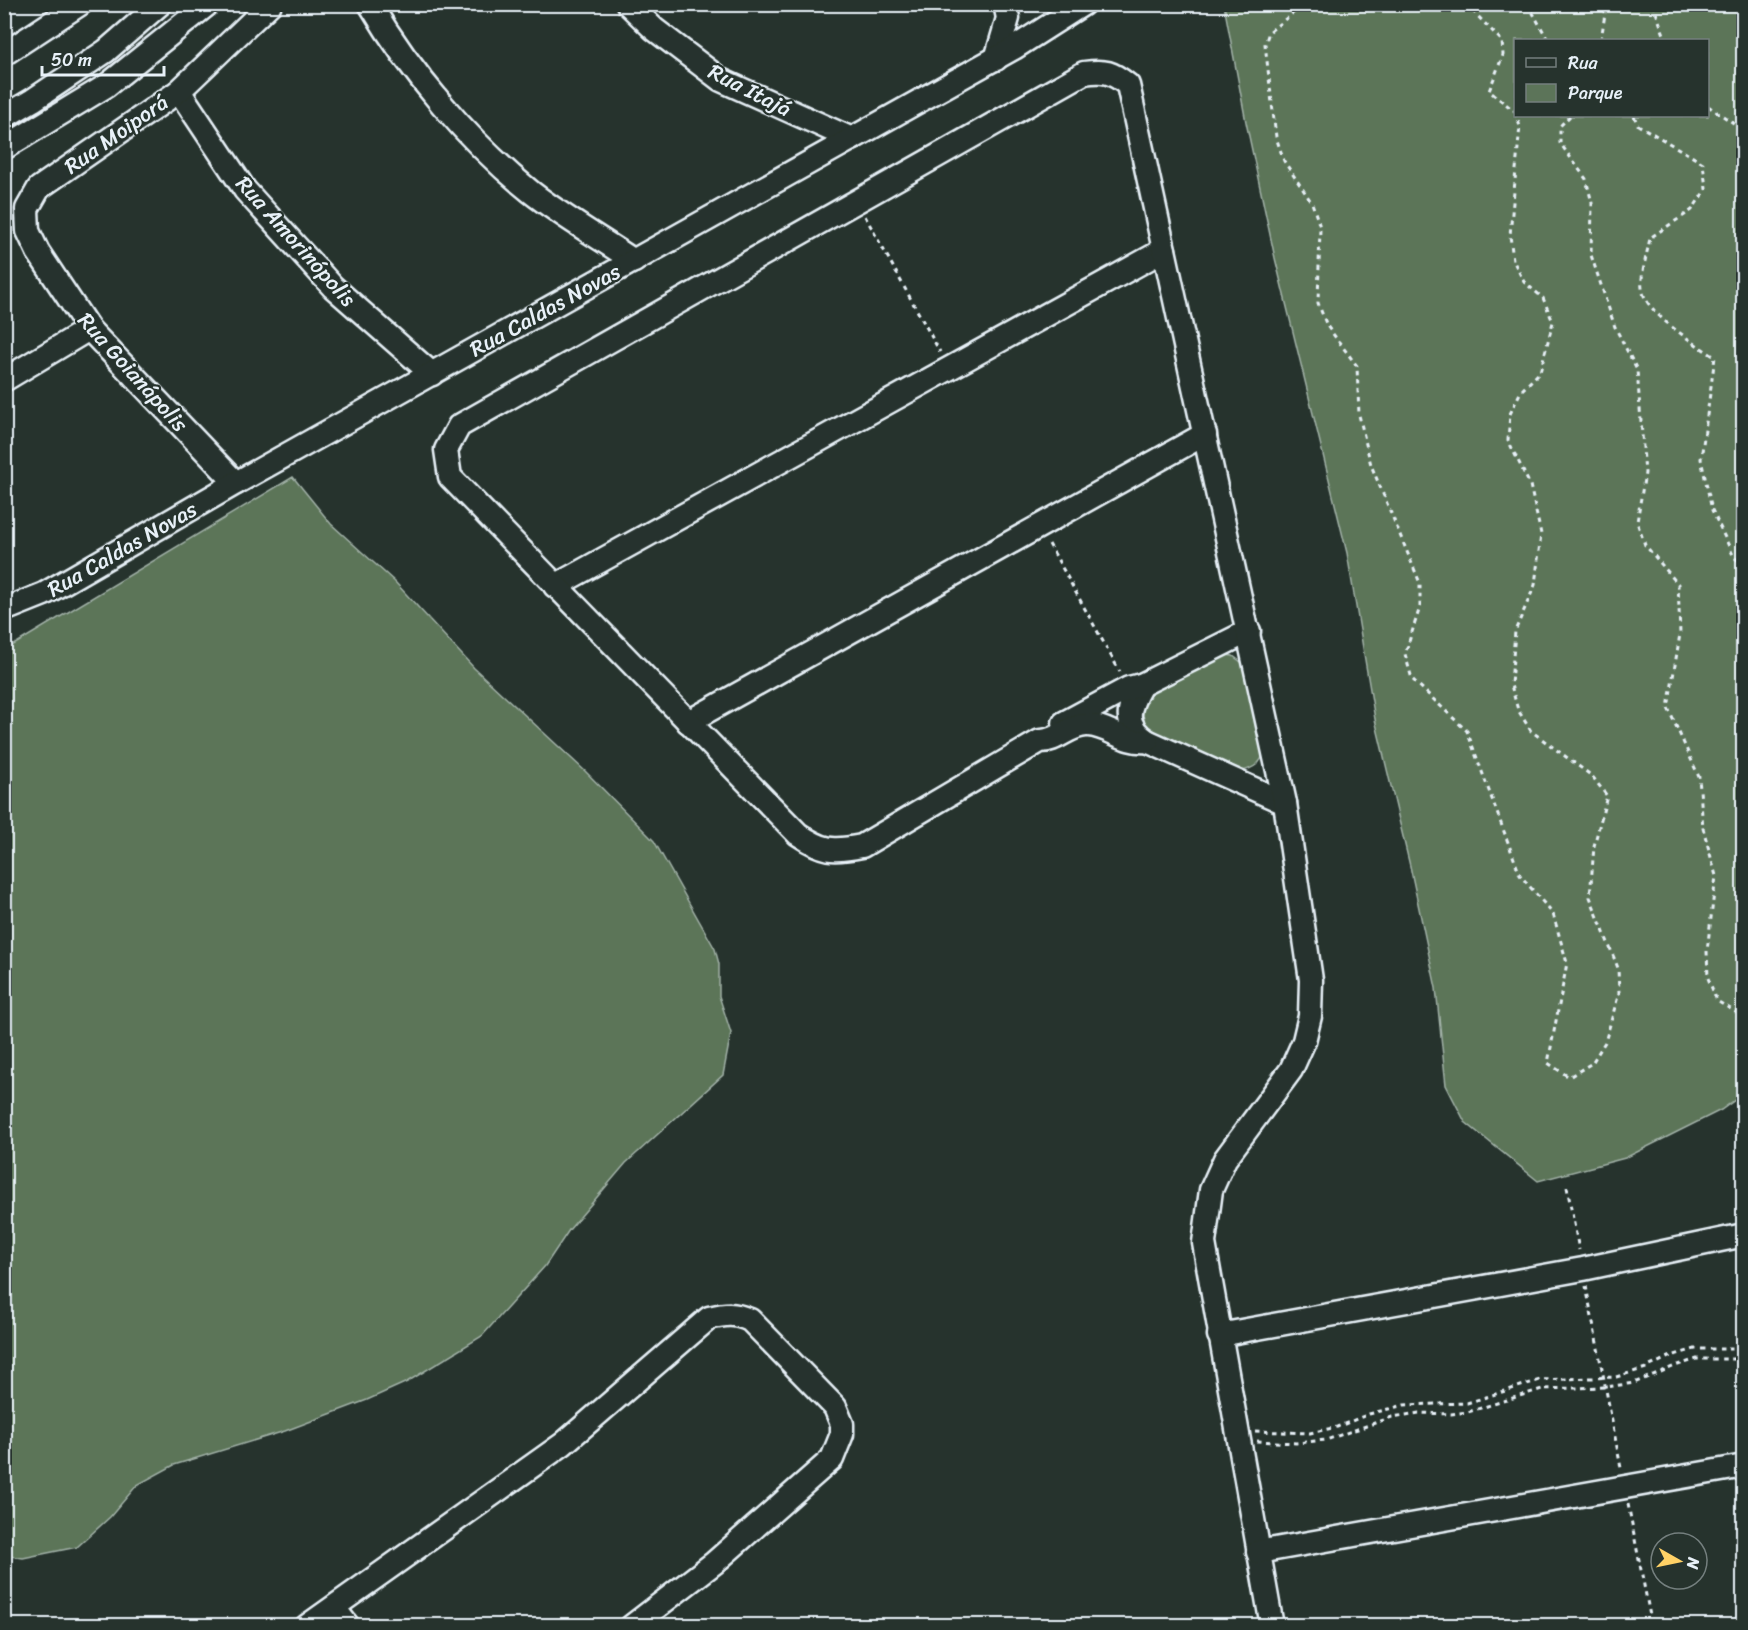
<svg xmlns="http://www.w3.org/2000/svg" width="1748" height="1630" viewBox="0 0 1748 1630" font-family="Sriracha,sans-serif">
  <rect width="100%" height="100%" fill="#26332d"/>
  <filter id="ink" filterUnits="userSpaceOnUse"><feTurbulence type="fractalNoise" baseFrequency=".0167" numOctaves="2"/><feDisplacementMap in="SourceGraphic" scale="12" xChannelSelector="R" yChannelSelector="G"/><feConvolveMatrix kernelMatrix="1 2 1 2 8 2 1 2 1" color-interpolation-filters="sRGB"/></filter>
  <g filter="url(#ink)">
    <g fill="#5c7459" stroke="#a2b2a8" stroke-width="1.5" fill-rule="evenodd">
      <path d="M1224 5H1743V1094L1721 1110 1625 1158 1538 1181 1465 1122 1446 1085 1436 988 1410 866 1375 719 1347 553 1275 258 1246 122ZM1516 40H1708V116H1516Z"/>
      <polygon points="293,477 331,524 395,582 474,668 585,771 654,841 715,949 719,964 719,996 731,1033 723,1075 626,1163 569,1230 545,1266 482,1336 407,1382 367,1400 285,1431 174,1465 137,1485 110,1517 77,1547 23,1558 5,1555 5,650"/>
      <path d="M1226 655 1233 656 1245 665 1265 751C1261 763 1254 769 1241 771L1153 735C1128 702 1151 691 1179 677 1195 670 1211 662 1226 655Z"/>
    </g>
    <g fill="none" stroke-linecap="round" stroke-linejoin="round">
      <defs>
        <g id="minor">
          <path d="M370 4C411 73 468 141 531 192 563 217 600 238 634 261"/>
          <polyline points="628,4 654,29 721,80 852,139"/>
          <polyline points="4,54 80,4"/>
          <polyline points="996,59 1008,18 1005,4"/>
          <polyline points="179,91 245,190 333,287 432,374"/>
          <polyline points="4,117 33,100 106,51 160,4"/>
          <polyline points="4,148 106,86 208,4"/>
          <polyline points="4,380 89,329"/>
          <polyline points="236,483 89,329 38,252 28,231 27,209 39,188 179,91 270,4"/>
          <polyline points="555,586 1164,250"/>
          <polyline points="4,610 44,594 236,483 1014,48 1083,4"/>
          <path d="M1141 685C1128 708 1122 724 1147 741L1285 803"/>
          <polyline points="688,722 1205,434"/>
          <polyline points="1064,723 1129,688 1141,685 1249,631"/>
          <path d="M1147 741C1125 744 1109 726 1088 725 1070 724 1057 742 1040 741L862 846C832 852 823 851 798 834L450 477 446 450 459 426 1084 73C1105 70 1112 72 1128 85L1285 803 1311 980 1310 1016 1304 1041 1291 1070 1225 1159 1211 1190 1204 1243 1272 1626"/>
          <polyline points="1219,1335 1583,1269 1744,1235"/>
          <polyline points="1258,1552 1744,1466"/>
          <polyline points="334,1608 348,1626"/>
          <path d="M307 1626 563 1444 709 1318C727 1314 733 1313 750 1320L835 1407 842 1424V1434L832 1459 714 1563 632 1626"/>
        </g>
      </defs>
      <use href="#minor" stroke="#e8f1f8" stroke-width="27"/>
      <g stroke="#e8f1f8" stroke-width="3" stroke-dasharray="4.5 4.5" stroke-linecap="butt">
        <polyline points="1298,4 1298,9 1269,32 1265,44 1276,137 1284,161 1312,203 1320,227 1318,303 1327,326 1357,366 1359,415 1371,465 1420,583 1420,607 1405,654 1412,679 1467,731 1520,875 1553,914 1567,963 1548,1063 1569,1077 1592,1063 1605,1042 1619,993 1618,968 1590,897 1594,846 1607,796 1592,776 1531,731 1518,710 1511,685 1515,631 1535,585 1541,534 1530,485 1508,440 1510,414 1521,391 1540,372 1553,322 1543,298 1524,282 1513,260 1510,235 1520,126 1516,116"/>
        <polyline points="1466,4 1502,41 1503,55 1489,91 1516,112"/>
        <polyline points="1528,4 1548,40"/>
        <polyline points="1653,4 1666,40"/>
        <polyline points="1601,40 1606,7 1604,4"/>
        <polyline points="1708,106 1744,130"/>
        <polyline points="1570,116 1560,126 1560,143 1586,179 1592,203 1591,255 1615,327 1637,370 1645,473 1637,522 1645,545 1678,584 1680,634 1668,708 1699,777 1703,828 1716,876 1707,951 1708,978 1717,1001 1744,1017"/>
        <path d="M1634 116 1638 125 1703 163 1706 189 1692 210 1650 238C1648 250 1640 277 1642 288 1644 313 1696 344 1715 357L1701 459 1712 510 1734 557 1744 566"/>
        <polyline points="865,216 940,352"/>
        <polyline points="1049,544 1120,672"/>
        <polyline points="1567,1187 1579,1250"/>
        <polyline points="1586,1286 1621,1468"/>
        <polyline points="1255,1431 1310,1433 1337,1427 1369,1414 1404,1405 1467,1403 1540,1380 1616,1377 1646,1368 1671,1356 1695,1349 1744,1349"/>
        <polyline points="1257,1441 1296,1443 1326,1440 1392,1417 1419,1413 1451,1414 1468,1412 1542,1389 1606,1387 1634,1383 1675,1366 1697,1359 1744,1359"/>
        <polyline points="1628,1504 1652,1626"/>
      </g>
      <use href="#minor" stroke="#26332d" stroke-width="22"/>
    </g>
  </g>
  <g text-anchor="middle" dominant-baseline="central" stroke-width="4.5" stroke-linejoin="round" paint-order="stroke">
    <g font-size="22" fill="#e8f1f8" stroke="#26332d">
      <text transform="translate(750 90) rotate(27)">Rua Itajá</text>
      <text transform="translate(116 134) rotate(-35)">Rua Moiporá</text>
      <text transform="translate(296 241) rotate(48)">Rua Amorinópolis</text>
      <text transform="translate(545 310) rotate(-29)">Rua Caldas Novas</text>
      <text transform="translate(133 372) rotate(48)">Rua Goianápolis</text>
      <text transform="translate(122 549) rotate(-30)">Rua Caldas Novas</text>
    </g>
  </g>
  <rect width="1748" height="1630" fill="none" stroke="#26332d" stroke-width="24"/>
  <rect x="12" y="12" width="1724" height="1606" fill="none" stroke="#e8f1f8" stroke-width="2" filter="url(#ink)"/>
  <rect x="1514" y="39" width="195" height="78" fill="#26332d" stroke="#747f7e" stroke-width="1.5"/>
  <rect x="1526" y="58" width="30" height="9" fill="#26332d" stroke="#747f7e" stroke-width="1.5"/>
  <text x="1568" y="69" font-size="18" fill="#e8f1f8">Rua</text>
  <rect x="1526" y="84" width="30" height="18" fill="#5c7459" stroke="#747f7e" stroke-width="1.5"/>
  <text x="1568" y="99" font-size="18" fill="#e8f1f8">Parque</text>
  <g transform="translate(1679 1561) rotate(99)"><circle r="28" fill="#26332d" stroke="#747f7e" stroke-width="1.5"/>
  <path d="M0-4.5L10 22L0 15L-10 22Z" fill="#ffd166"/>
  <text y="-9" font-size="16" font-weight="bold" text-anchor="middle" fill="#e8f1f8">N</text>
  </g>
  <path d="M42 66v9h122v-9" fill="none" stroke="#e8f1f8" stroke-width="3"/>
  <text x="51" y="66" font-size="18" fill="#e8f1f8" stroke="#26332d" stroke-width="4.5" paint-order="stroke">50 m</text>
</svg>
